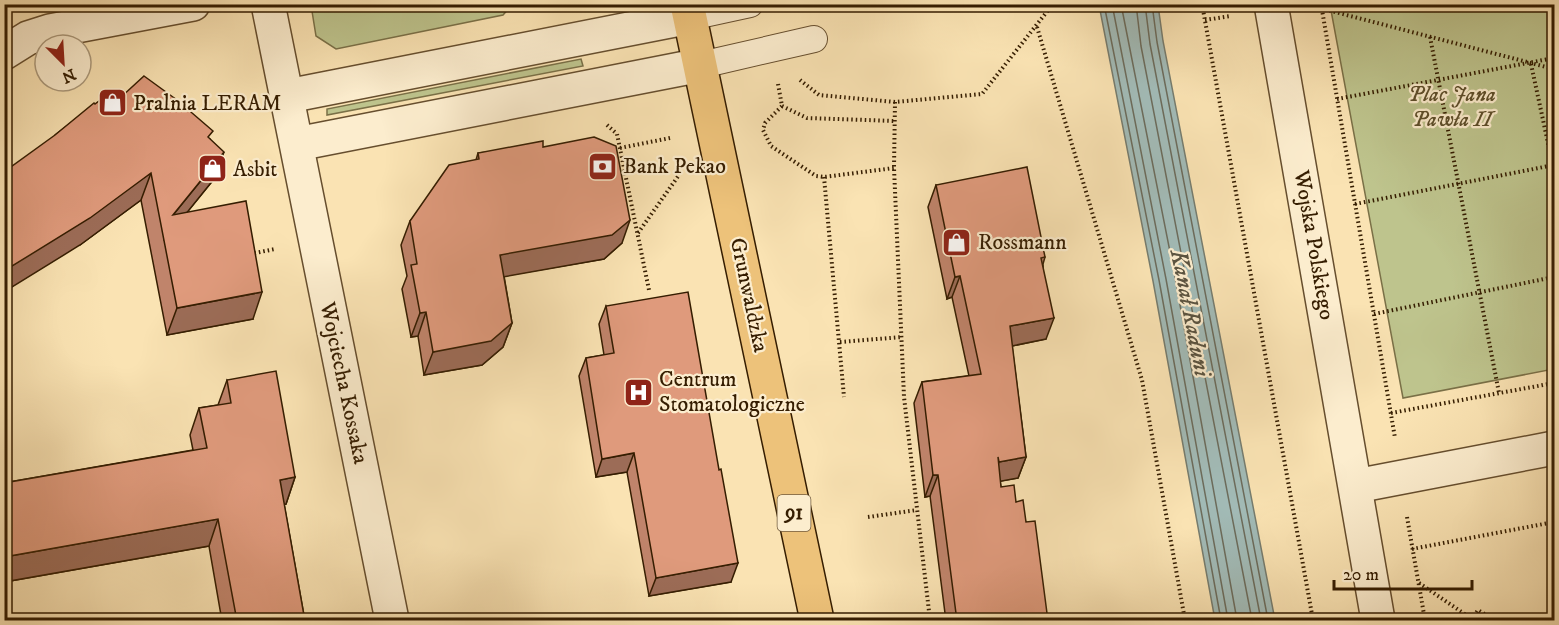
<svg xmlns="http://www.w3.org/2000/svg" width="1559" height="625" viewBox="0 0 1559 625" font-family="'IM FELL DW Pica',serif">
  <rect width="100%" height="100%" fill="#fae3b3"/>
  <filter id="stains"><feTurbulence type="fractalNoise" baseFrequency=".00333" numOctaves="4"/><feColorMatrix values="0 0 0 0 .2 0 0 0 0 .09 0 0 0 0 .02 0 0 0 .5 -.17"/></filter>
  <radialGradient id="worn" r=".72"><stop offset=".6" stop-color="#630" stop-opacity="0"/><stop offset="1" stop-color="#630" stop-opacity=".3"/></radialGradient>
  <g fill="#bec48d" stroke="#7a7047" stroke-width="1.5">
    <polygon points="311,5 311,4 512,5 503,15 336,49 316,36"/>
    <polygon points="1330,5 1554,5 1554,369 1403,398"/>
    <polygon points="581,59 583,66 327,115 327,109"/>
  </g>
  <polygon fill="#a2bbb7" stroke="#767c6e" stroke-width="1.5" points="1099,5 1158,5 1163,41 1275,620 1215,620 1153,281"/>
  <g fill="none" stroke-linecap="round" stroke-linejoin="round">
    <g stroke="#6c6c5c" stroke-width="1.5">
      <polyline points="1104,4 1159,280 1221,620"/>
      <polyline points="1112,4 1166,279 1228,620"/>
      <polyline points="1121,4 1175,277 1237,620"/>
      <polyline points="1136,4 1141,46 1252,620"/>
      <polyline points="1145,4 1150,44 1261,620"/>
      <polyline points="1152,4 1157,42 1268,620"/>
    </g>
    <defs>
      <g id="service">
        <polyline points="690,17 750,4"/>
        <polyline points="701,65 814,39"/>
      </g>
      <g id="minor">
        <polyline points="268,4 392,620"/>
        <polyline points="4,53 28,38 50,31 193,4"/>
        <polyline points="288,96 690,17"/>
        <polyline points="297,144 701,65"/>
        <polyline points="1356,486 1554,448"/>
      </g>
      <polyline id="tertiary" points="1271,4 1378,620"/>
      <polyline id="primary" points="687,4 817,620"/>
    </defs>
    <use href="#service" stroke="#664e2e" stroke-width="28"/>
    <use href="#minor" stroke="#664e2e" stroke-width="36"/>
    <use href="#tertiary" stroke="#664e2e" stroke-width="36"/>
    <use href="#primary" stroke="#351d01" stroke-width="36"/>
    <g stroke="#351d01" stroke-width="4" stroke-dasharray="1.5 3" stroke-linecap="butt">
      <polyline points="1202,4 1313,620"/>
      <polyline points="1321,4 1395,438"/>
      <polyline points="1312,6 1554,69"/>
      <polyline points="1205,20 1231,16"/>
      <polyline points="1037,27 1142,380 1185,620"/>
      <polyline points="1430,37 1499,393"/>
      <polyline points="1531,64 1554,171"/>
      <polyline points="800,80 819,95 895,102 982,94 1053,4"/>
      <polyline points="778,84 782,106 765,123 763,130 771,146 816,176 824,177 894,168"/>
      <polyline points="1337,99 1554,58"/>
      <polyline points="895,102 894,168 904,397 930,620"/>
      <polyline points="782,106 807,118 895,121"/>
      <polyline points="607,125 617,134 649,290"/>
      <polyline points="620,148 670,138"/>
      <polyline points="824,177 844,397"/>
      <polyline points="1355,204 1554,165"/>
      <polyline points="638,233 679,175"/>
      <polyline points="250,254 275,249"/>
      <polyline points="1374,314 1554,277"/>
      <polyline points="840,342 902,337"/>
      <polyline points="1391,413 1554,383"/>
      <polyline points="868,517 917,510"/>
      <polyline points="1407,517 1425,620"/>
      <polyline points="1412,549 1554,522"/>
      <polyline points="1419,583 1472,619 1478,610 1494,620"/>
    </g>
    <use href="#service" stroke="#fcedce" stroke-width="26"/>
    <use href="#minor" stroke="#fcedce" stroke-width="33"/>
    <use href="#tertiary" stroke="#fcedce" stroke-width="33"/>
    <use href="#primary" stroke="#edc27a" stroke-width="33"/>
  </g>
  <g fill="#c0846b" stroke="#351d01" stroke-width="1.5">
    <polygon points="120,98 210,139 214,179 187,212 253,319 167,335 141,200 80,245 55,135 95,104"/>
    <polygon points="543,147 622,243 604,259 504,276 512,323 503,347 482,365 424,375 418,336 411,337 402,289 407,276 401,245 410,221 476,160 478,153"/>
    <polygon points="936,185 1045,257 1043,264 1046,339 1012,346 1026,457 1018,478 1000,481 1001,487 1016,502 1026,522 1048,621 946,621 930,496 925,497 914,403 922,382 969,376 952,297 947,299 928,207"/>
    <polygon points="606,306 731,582 649,596 627,472 596,477 579,376 586,358 604,355 599,324"/>
    <polygon points="227,380 295,477 286,504 284,504 305,621 222,621 209,546 4,582 4,483 193,450 190,435 199,408 218,405"/>
  </g>
  <g fill="#9c6c57" stroke="#351d01" stroke-width="1.5">
    <polygon points="224,152 214,179 164,241 173,215"/>
    <polygon points="151,173 141,200 80,245 4,292 4,271"/>
    <polygon points="630,220 622,243 604,259 491,279 500,255"/>
    <polygon points="960,276 952,297 947,299 955,277"/>
    <polygon points="262,292 253,319 167,335 177,308"/>
    <polygon points="426,312 418,336 411,337 420,313"/>
    <polygon points="1054,318 1046,339 1002,348 1010,326"/>
    <polygon points="512,323 503,347 482,365 424,375 433,352"/>
    <polygon points="634,453 627,472 596,477 602,459"/>
    <polygon points="1026,457 1018,478 991,483 999,462"/>
    <polygon points="933,475 938,475 930,496 925,497"/>
    <polygon points="295,477 286,504 270,507 280,480"/>
    <polygon points="218,519 209,546 4,582 4,557"/>
    <polygon points="738,563 731,582 649,596 656,578"/>
  </g>
  <g fill="#df9a7c" stroke="#351d01" stroke-width="1.5">
    <polygon points="144,76 177,100 213,131 208,137 224,152 173,215 246,201 262,292 177,308 151,173 90,218 4,271 4,172 55,135 94,103 95,104 113,90 120,98"/>
    <polygon points="594,137 616,146 630,220 612,235 500,255 512,323 491,341 433,352 426,312 420,313 411,265 417,264 410,221 449,165 479,159 478,153 543,141 543,147"/>
    <polygon points="1027,167 1045,257 1041,258 1054,318 1010,326 1026,457 999,462 998,457 1001,487 1014,485 1016,502 1023,500 1026,522 1035,521 1048,621 957,621 938,475 933,475 922,382 981,374 960,276 955,277 936,185"/>
    <polygon points="688,292 719,470 721,469 738,563 656,578 634,453 602,459 586,358 614,353 606,306"/>
    <polygon points="276,371 295,477 280,480 305,621 237,621 218,519 4,557 4,483 207,448 199,408 231,403 227,380"/>
  </g>
  <defs>
    <symbol id="shop-square" viewBox="-11 -11 22 22"><rect x="-9" y="-9" width="18" height="18" rx="4" fill="#8f2418" stroke="#fcedce"/><path d="M-5-2.5h2.3a2.7 3.5 0 0 1 5.4 0H5L5.5 6h-11ZM-1.5-2.5h3a1.5 2.3 0 0 0-3 0Z" fill="#fff"/></symbol>
    <symbol id="bank-square" viewBox="-11 -11 22 22"><rect x="-9" y="-9" width="18" height="18" rx="4" fill="#8f2418" stroke="#fcedce"/><path d="M-6-4H6V4H-6ZM0-2.3a2.3 2.3 0 1 0 0 4.6a2.3 2.3 0 1 0 0-4.6Z" fill="#fff"/></symbol>
    <symbol id="hospital-square" viewBox="-11 -11 22 22"><rect x="-9" y="-9" width="18" height="18" rx="4" fill="#8f2418" stroke="#fcedce"/><path d="M-5-5h3v3.5h4V-5h3V5h-3V1.5h-4V5h-3Z" fill="#fff"/></symbol>
  </defs>
  <g fill-rule="evenodd">
    <use href="#shop-square" x="96" y="86" width="33" height="33"/>
    <use href="#bank-square" x="586" y="150" width="33" height="33"/>
    <use href="#shop-square" x="196" y="152" width="33" height="33"/>
    <use href="#shop-square" x="940" y="226" width="33" height="33"/>
    <use href="#hospital-square" x="622" y="376" width="33" height="33"/>
  </g>
  <g text-anchor="middle" dominant-baseline="central" stroke-width="4.5" stroke-linejoin="round" paint-order="stroke">
    <rect fill="#fcedce" stroke="#715b3e" stroke-width="1.5" x="777.5" y="495" width="33" height="36" rx="4.5"/>
    <g font-size="21" font-weight="bold" fill="#351d01">
      <text x="794" y="513">91</text>
    </g>
    <g font-size="22" font-style="italic" fill="#5e4f2b" stroke="#fcedce">
      <text x="1452" y="94">Plac Jana<tspan x="1452" dy="25">Pawła II</tspan></text>
    </g>
    <g font-size="22" fill="#351d01" stroke="#fcedce" text-anchor="start">
      <text x="133" y="103">Pralnia LERAM</text>
      <text x="623" y="166">Bank Pekao</text>
      <text x="233" y="169">Asbit</text>
      <text x="978" y="242">Rossmann</text>
      <text x="659" y="379">Centrum<tspan x="659" dy="25">Stomatologiczne</tspan></text>
    </g>
    <g font-size="22" fill="#351d01" stroke="#fcedce">
      <text transform="translate(1314 245) rotate(80)">Wojska Polskiego</text>
      <text transform="translate(749 295) rotate(78)">Grunwaldzka</text>
      <text transform="translate(344 383) rotate(78)">Wojciecha Kossaka</text>
    </g>
    <g font-size="24" font-style="italic" fill="#5b5441" stroke="#fcedce">
      <text transform="translate(1190 313) rotate(79)">Kanał Raduni</text>
    </g>
  </g>
  <rect width="1559" height="625" fill="none" stroke="#fae3b3" stroke-width="24"/>
  <rect x="6" y="6" width="1547" height="613" fill="none" stroke="#351d01" stroke-width="3"/>
  <rect x="12" y="12" width="1535" height="601" fill="none" stroke="#351d01" stroke-width="1.5"/>
  <g transform="translate(63 63) rotate(156)"><circle r="28" fill="#fcedce" stroke="#ac9a7c" stroke-width="1.5"/>
  <path d="M0-4.5L10 22L0 15L-10 22Z" fill="#8f2418"/>
  <text y="-9" font-size="16" font-weight="bold" text-anchor="middle" fill="#351d01">N</text>
  </g>
  <path d="M1334 580v9h138v-9" fill="none" stroke="#351d01" stroke-width="3"/>
  <text x="1343" y="580" font-size="18" fill="#351d01" stroke="#fcedce" stroke-width="4.5" paint-order="stroke">20 m</text>
  <rect width="100%" height="100%" filter="url(#stains)"/>
  <rect width="100%" height="100%" fill="url(#worn)"/>
</svg>
